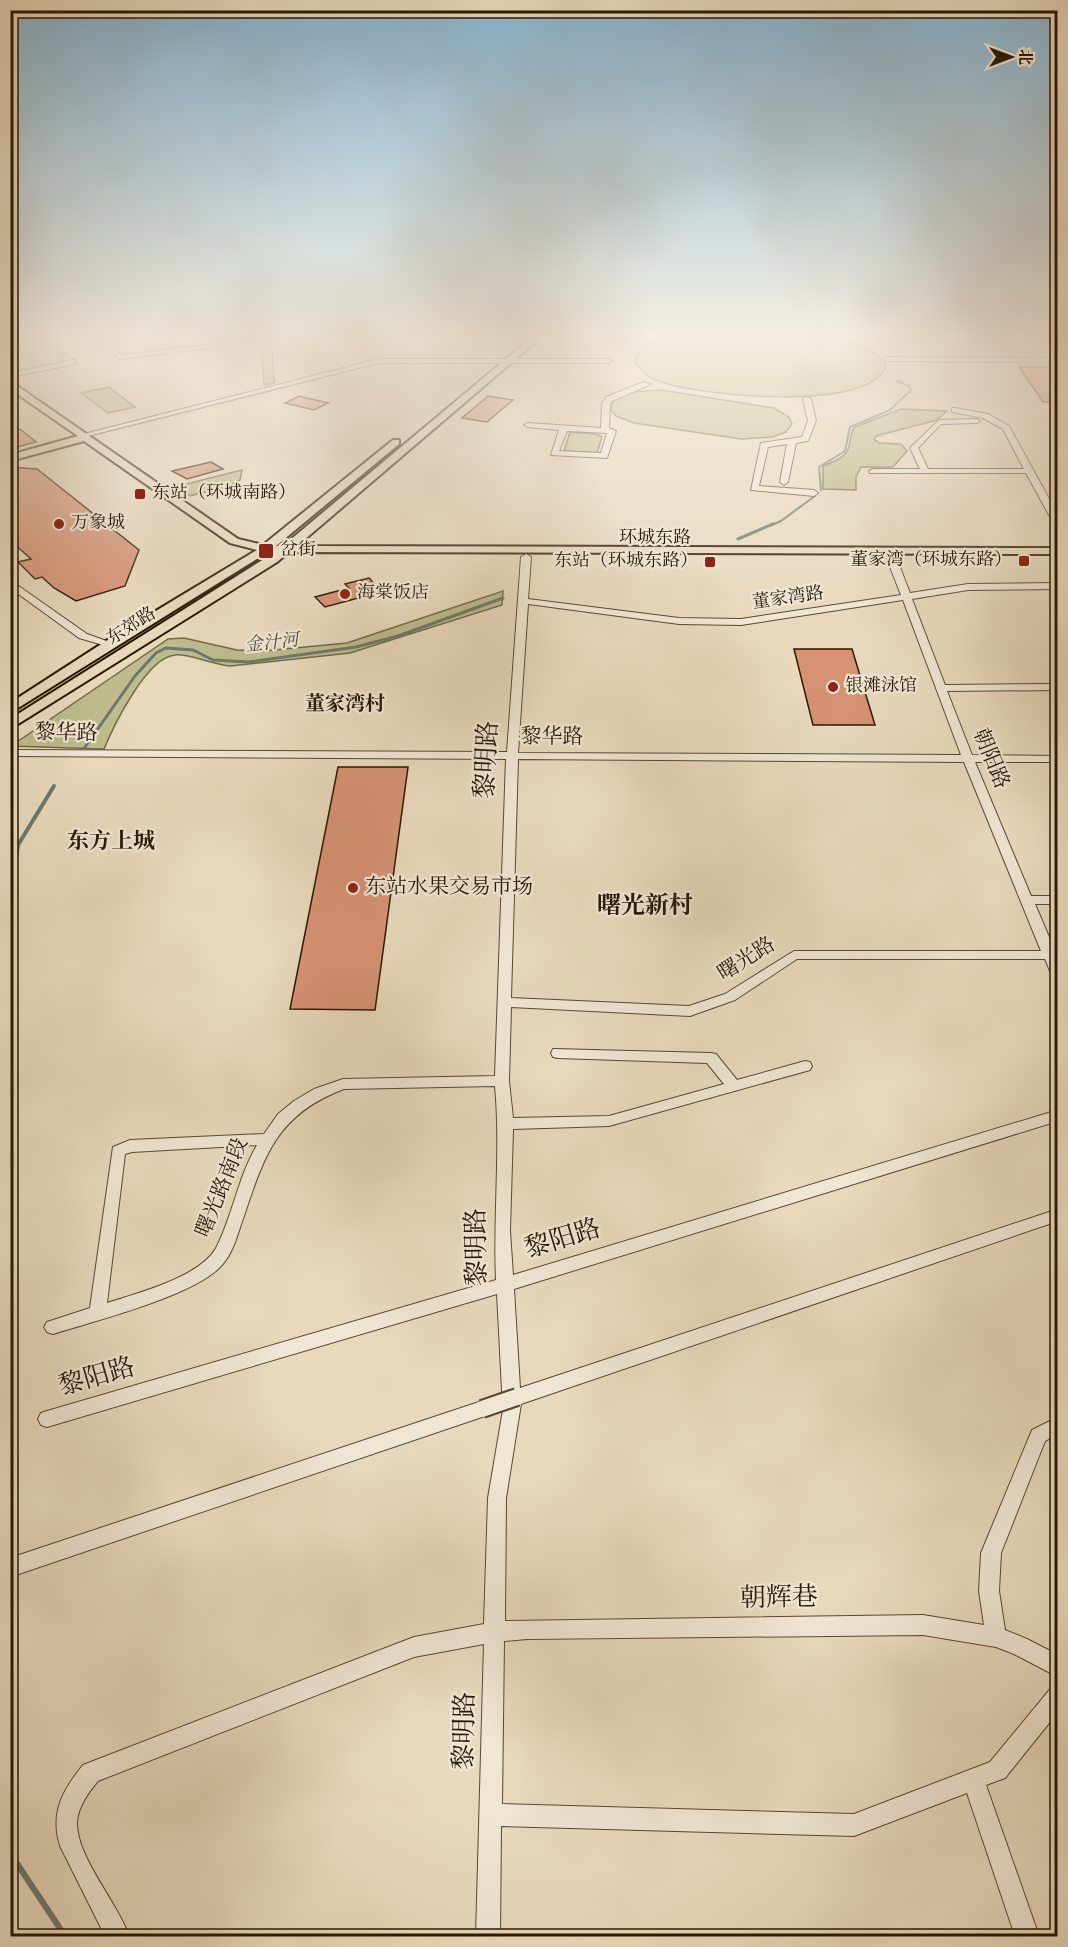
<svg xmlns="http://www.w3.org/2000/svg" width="1068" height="1947" viewBox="0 0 1068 1947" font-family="'Sorts Mill Goudy','Noto Serif SC',serif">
  <rect width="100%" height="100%" fill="#e8d9bd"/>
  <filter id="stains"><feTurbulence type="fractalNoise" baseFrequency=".00333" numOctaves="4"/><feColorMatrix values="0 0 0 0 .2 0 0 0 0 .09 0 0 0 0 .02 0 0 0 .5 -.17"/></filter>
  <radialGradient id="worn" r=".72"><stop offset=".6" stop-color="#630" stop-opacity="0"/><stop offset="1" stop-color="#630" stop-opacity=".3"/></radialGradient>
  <g fill="#bebc8c" stroke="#746a48" stroke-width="1.5">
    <polygon points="261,339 271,339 274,383 264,385"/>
    <path d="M663 339H840C858 344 875 348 886 365 873 414 693 396 656 380 647 377 641 370 635 363 637 347 649 342 663 339Z"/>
    <polygon points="109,387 135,407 108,413 81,393"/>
    <polygon points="661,390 774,408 789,417 792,424 786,432 772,437 741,439 634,423 616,416 610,409 614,400 630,392"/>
    <path d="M901 409 947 411 937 420 876 436 874 439 879 443 901 444 907 451 893 467H861L856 477V490L823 489V466C830 463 840 460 845 454 853 446 848 434 855 427Z"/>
    <polygon points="570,432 596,434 602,437 597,453 564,451"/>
    <polygon points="242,470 240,480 229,486 190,496 178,486"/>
    <path d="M503 591 502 605 350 653 230 666C214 665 187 653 175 655 147 657 114 725 104 749L11 746 168 639 184 638 237 650 263 651 347 643Z"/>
  </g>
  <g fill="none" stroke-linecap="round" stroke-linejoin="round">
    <g stroke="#6b796d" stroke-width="2">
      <polyline points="877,343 879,339"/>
      <polyline points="821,490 819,467 845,451 850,427 890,410 911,390 909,386 897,381"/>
      <polyline points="769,526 781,521 815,496"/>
    </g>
    <g stroke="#6b796d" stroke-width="3">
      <polyline points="738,539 773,524"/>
      <polyline points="85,747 135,676 156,653 166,648 193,650 213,660 249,662 356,647 398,636 503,598"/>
    </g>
    <polyline stroke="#6b796d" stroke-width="4" points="10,904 18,845 54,786"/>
    <polyline stroke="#6b796d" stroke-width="6" points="10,1853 65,1936"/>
  </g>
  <g fill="#d69273" stroke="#291805" stroke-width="1.5">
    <polygon points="1019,367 1058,367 1058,402 1043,402"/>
    <polygon points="299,396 328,403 314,410 285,403"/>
    <polygon points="488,396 513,400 487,422 462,418"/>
    <polygon points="20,429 36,442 10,449 10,432"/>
    <polygon points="211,462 223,469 187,479 172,471"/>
    <polygon points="10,467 37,469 139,550 125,586 76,601 54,588 42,577 35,579 18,562 31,559 10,540"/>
    <polygon points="369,578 377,587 361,592 366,596 325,607 315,597 349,588 345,584"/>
    <polygon points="794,649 852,649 875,725 813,725"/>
    <polygon points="338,767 408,767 375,1010 290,1009"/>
  </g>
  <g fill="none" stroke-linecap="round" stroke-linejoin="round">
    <polyline stroke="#c2b298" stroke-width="8" stroke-dasharray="8 4" stroke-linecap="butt" points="39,339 73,362"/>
    <defs>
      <g id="minor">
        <polygon points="93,339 100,339 121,355 252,339 258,339 258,342 120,359"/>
        <polygon points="889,357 1058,358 1058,362 886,361 885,359"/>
        <polygon points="379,359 608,359 612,361 608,363 379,363 84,437 80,435"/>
        <polygon points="73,360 76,360 76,364 10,377 10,373"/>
        <path d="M644 382 651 384 612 401 610 404 609 428 616 431 607 458 551 455 559 430 528 427 524 425 528 423 601 428 602 404 606 397ZM567 431 607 433 601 453 559 451Z"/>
        <polygon points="807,397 811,399 816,421 808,441 796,443 788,482 784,485 780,482 787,444 768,447 759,486 814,490 818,493 814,496 751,490 761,443 802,437 808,421 803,399"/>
        <polygon points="955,408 988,414 1009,426 1058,515 1058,527 1054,524 1026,473 870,473 869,471 873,469 920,469 910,448 939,420 976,419 980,421 976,423 941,424 918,448 928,469 1024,469 1003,429 983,418 952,412 952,408"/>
        <path d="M526 554 531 557 528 599 679 618 741 619 901 595 886 557 891 554 896 557 910 593 968 584 1058 583V589L968 590 912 599 945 685 1058 684V690L947 691 972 755 1058 756V762H975L1031 896H1058V904H1035L1058 958V979L1053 978 1045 959H797L735 1000 690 1016 511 1007 509 1081 513 1118 609 1116 724 1084 707 1063 558 1058 553 1057 551 1053 553 1049 711 1053 716 1054 737 1080 805 1061 810 1062 812 1066 810 1070 609 1126 513 1129 510 1231 513 1275 1058 1110V1121L514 1289 520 1388 1058 1209V1221L521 1404 506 1498 505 1621 923 1615 984 1625 979 1591 981 1553 1032 1430 1058 1417V1434L1045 1441 1001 1553 999 1591 1005 1630 1027 1639 1058 1655V1677L1014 1654 996 1647 923 1635 527 1639 504 1641 502 1804 854 1814 990 1762 1051 1688 1058 1685V1712L1005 1778 986 1785 1039 1936H1015L967 1793 854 1836 501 1826 500 1936H476L484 1644 414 1657 98 1781C89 1792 78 1806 77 1822 76 1857 118 1903 129 1936H105L60 1846C50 1813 62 1791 83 1765L414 1637 484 1624 488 1498 503 1410 497 1294 47 1427 41 1425 38 1419 41 1413 47 1411 496 1280C493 1215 501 1151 495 1086L344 1089C278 1114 265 1153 244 1216 238 1232 234 1252 222 1265 195 1296 94 1321 53 1334L47 1332 44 1327 47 1322 90 1308 113 1147 130 1140 264 1134 278 1114 294 1101 314 1089 343 1079 495 1076 506 759 10 756V750L507 752 521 557ZM903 600 961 755 518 753 528 604 679 624 741 625ZM518 759 964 762 1041 951H794L725 994 689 1006 511 998ZM257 1145C238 1177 233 1215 216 1248 200 1277 138 1293 107 1303L125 1154 132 1152Z"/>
        <polygon points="10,580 87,634 115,644 110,647 79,638 10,588"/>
        <polygon points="482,1401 488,1403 491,1409 488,1415 10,1577 10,1558"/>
      </g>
      <polygon id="major" points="530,339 539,339 297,546 1058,548 1058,554 289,552 277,562 10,729 10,719 275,552 268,552 10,713 10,703 106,641 257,550 230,543 84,441 10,461 10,455 78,436 10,389 10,381 238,539 263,545 393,440 399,440 399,444 276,546 283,546"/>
    </defs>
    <use href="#minor" stroke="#594833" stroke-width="2"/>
    <use href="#major" stroke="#291805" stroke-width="4"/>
    <use href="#minor" fill="#f0e6d4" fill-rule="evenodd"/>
    <use href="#major" fill="#e8d9bd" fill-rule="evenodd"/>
    <defs>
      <polyline id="minor-bridge" points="482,1409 517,1397"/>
    </defs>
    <use href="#minor-bridge" stroke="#594833" stroke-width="20" stroke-linecap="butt"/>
    <use href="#minor-bridge" stroke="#f0e6d4" stroke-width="16"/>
  </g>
  <linearGradient id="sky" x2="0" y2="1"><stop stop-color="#87b6d3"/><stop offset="0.55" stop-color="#f5eee1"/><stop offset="1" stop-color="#f5eee1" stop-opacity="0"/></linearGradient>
  <rect width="1068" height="611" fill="url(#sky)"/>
  <g fill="#8f2418" stroke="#f0e6d4" stroke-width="2">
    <rect x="134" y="488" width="12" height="12" rx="3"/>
    <circle cx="59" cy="524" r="6"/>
    <rect x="258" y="543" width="16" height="16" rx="3"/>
    <rect x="1018" y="555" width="12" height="12" rx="3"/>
    <rect x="704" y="556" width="12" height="12" rx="3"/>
    <circle cx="345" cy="594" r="6"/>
    <circle cx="833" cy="687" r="6"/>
    <circle cx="353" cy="888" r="6"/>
  </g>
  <g text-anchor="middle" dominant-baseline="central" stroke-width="4.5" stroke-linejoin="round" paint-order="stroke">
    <g font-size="18" fill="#291805" stroke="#f0e6d4" text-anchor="start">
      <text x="152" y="494">东站（环城南路）</text>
      <text x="71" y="524">万象城</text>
      <text x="280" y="551">岔街</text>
      <text x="1012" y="561" text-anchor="end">董家湾（环城东路）</text>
      <text x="698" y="562" text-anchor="end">东站（环城东路）</text>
      <text x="357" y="594">海棠饭店</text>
      <text x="845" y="687">银滩泳馆</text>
    </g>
    <g font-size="18" fill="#291805" stroke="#f0e6d4">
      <text x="655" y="539">环城东路</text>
      <text transform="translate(788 599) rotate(-8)">董家湾路</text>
      <text transform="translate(132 627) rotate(-32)">东郊路</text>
    </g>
    <g font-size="18" font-style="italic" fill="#505142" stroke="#f0e6d4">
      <text transform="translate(272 644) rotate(-6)">金汁河</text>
    </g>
    <g font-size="20" font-weight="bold" fill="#291805" stroke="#f0e6d4">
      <text x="345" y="705">董家湾村</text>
    </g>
    <g font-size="21" fill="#291805" stroke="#f0e6d4">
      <text transform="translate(66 734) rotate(1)">黎华路</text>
      <text x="552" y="738">黎华路</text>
      <text transform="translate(990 759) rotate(68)">朝阳路</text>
      <text transform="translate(747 960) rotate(-32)">曙光路</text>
      <text transform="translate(223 1188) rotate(-68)">曙光路南段</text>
    </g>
    <g font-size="21" fill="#291805" stroke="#f0e6d4" text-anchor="start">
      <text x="365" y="888">东站水果交易市场</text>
    </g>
    <g font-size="22" font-weight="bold" fill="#291805" stroke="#f0e6d4">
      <text x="111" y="843">东方上城</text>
    </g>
    <g font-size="24" font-weight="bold" fill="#291805" stroke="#f0e6d4">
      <text x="645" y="907">曙光新村</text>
    </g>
    <g font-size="26" fill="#291805" stroke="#f0e6d4">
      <text transform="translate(488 760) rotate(-87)">黎明路</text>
      <text transform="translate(563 1240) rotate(-17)">黎阳路</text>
      <text transform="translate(478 1247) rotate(-91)">黎明路</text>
      <text transform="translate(97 1378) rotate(-16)">黎阳路</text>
      <text transform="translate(779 1599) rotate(-1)">朝辉巷</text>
      <text transform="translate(466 1731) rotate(-89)">黎明路</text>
    </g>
  </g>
  <rect width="1068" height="1947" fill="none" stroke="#e8d9bd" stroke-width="36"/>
  <rect x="12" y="12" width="1044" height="1923" fill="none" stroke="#291805" stroke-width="3"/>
  <rect x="18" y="18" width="1032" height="1911" fill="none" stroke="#291805" stroke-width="1.5"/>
  <g transform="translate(1011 57) rotate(90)" stroke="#f0e6d4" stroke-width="4.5" paint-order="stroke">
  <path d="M0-4.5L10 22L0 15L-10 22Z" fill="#291805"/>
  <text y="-9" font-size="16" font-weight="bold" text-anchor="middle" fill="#291805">北</text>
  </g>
  <rect width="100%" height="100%" filter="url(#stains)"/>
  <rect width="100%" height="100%" fill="url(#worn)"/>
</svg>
